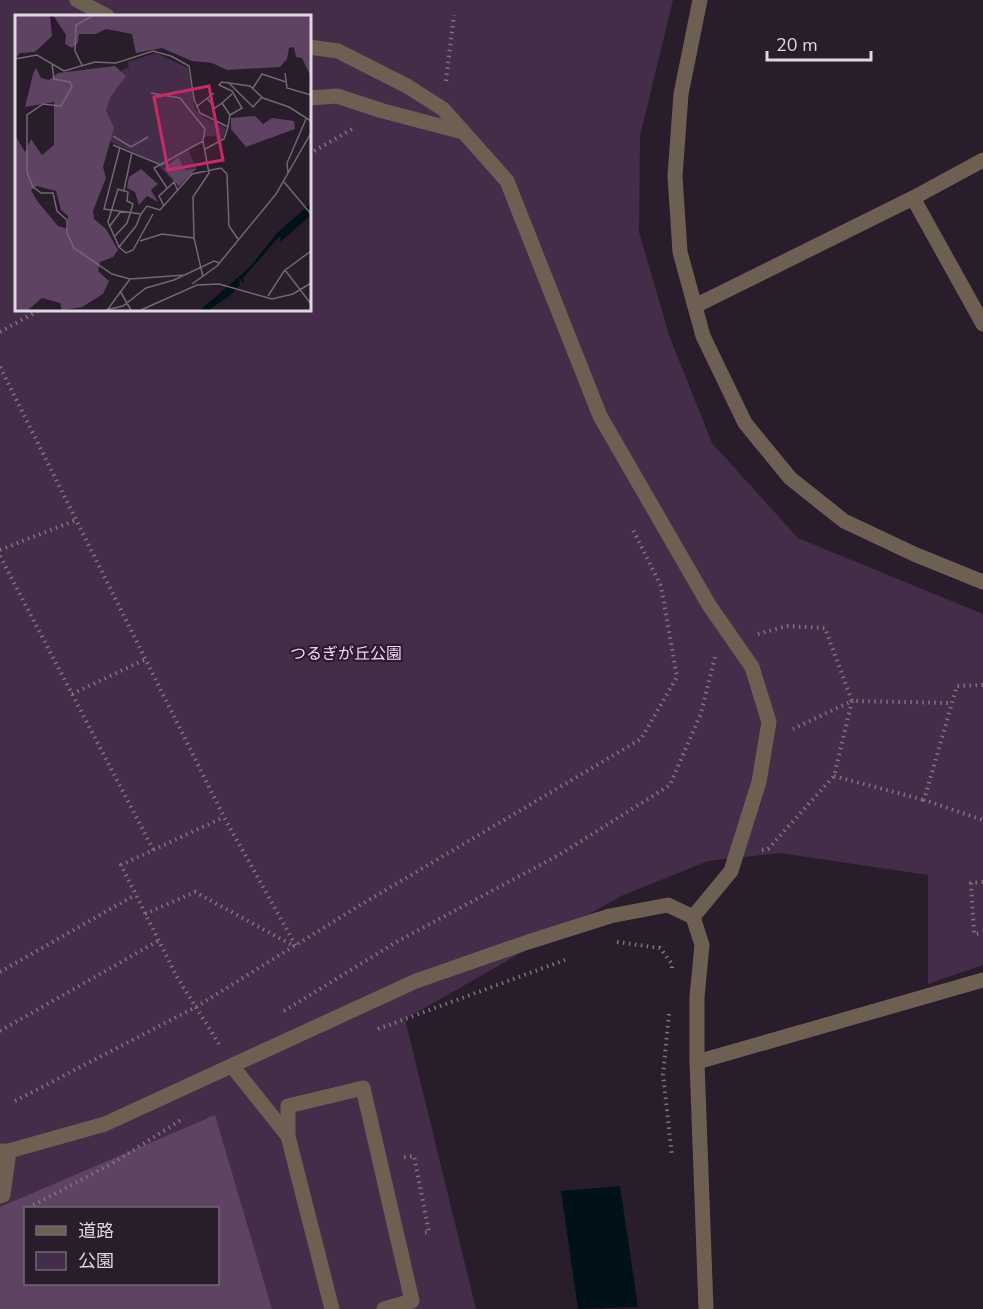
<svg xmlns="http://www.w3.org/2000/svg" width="983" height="1309" viewBox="0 0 983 1309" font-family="'Nunito Sans','Noto Sans JP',sans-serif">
  <rect width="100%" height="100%" fill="#291c2b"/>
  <path fill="#442d48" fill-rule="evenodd" d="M0 0H673L640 136 639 232 670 338 712 443 798 538 983 614V965L928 984V875L780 853 708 861 621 896 405 1019 476 1309H0ZM16 16H309V309H16ZM26 1208H218V1284H26Z"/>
  <path fill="#5e4363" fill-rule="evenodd" d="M215 1115 272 1309H0V1207ZM26 1208H218V1284H26Z"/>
  <polygon fill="#001218" points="620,1186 638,1307 578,1309 561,1191"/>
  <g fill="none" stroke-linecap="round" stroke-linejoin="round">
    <g stroke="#7e7480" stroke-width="4" stroke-dasharray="1.5 4.5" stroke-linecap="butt">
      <polyline points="446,81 454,15"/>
      <polyline points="309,154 354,128"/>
      <polyline points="0,332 41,309"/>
      <polyline points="0,367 224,817 296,946"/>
      <polyline points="0,550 76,520"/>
      <polyline points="0,556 154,851"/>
      <polyline points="758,634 787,626 825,628 852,701 793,729"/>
      <polyline points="983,685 957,686 924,800 983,820"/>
      <polyline points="72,694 146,659"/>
      <polyline points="834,776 924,800"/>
      <polyline points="762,850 768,849 834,776 852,701 952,703"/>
      <polyline points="983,882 971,883 974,934 983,933"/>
      <polyline points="145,914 195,892 294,946"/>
      <polyline points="617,942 660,948 672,964 672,968"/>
      <polyline points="0,972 135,895"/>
      <polyline points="284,1011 398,941 559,855 670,785 701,713 715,657"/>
      <polyline points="669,1014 663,1074 672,1156"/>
      <polyline points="378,1029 565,960"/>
      <polyline points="0,1031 158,941"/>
      <polyline points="219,1044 177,977 121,865 224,817"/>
      <polyline points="15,1101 196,1007 357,907 641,739 677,677 661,586 632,528"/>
      <polyline points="404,1157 414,1156 429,1232 422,1233"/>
      <polyline points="28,1208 113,1163 184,1118"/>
    </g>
    <g stroke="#6d6052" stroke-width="15">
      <polyline points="77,0 107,16"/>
      <polyline points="700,0 681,94 675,176 680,252 703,336 745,423 790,478 844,521 914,554 983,582"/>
      <polyline points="309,47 338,51 407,86 443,109 507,181 600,416 709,605 752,667 769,722 759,782 731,871 693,917"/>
      <polyline points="309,98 337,96 383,111 463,132"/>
      <polyline points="913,198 983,324"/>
      <polyline points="695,306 913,198 983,160"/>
      <polyline points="697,1062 983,980"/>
      <polyline points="232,1066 288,1136"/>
      <polyline points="0,1151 9,1151 105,1124 416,981 528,942 610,916 668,905 693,917 702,945 697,997 697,1062 706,1309"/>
      <polyline points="0,1196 3,1195 9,1151"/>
      <polyline points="332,1309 288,1136 288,1106 363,1088 412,1301 384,1309"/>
    </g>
  </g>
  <g text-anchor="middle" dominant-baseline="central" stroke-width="4.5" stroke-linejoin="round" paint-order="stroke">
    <g font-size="16" fill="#f7d1fe" stroke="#291c2b">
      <text x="346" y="654">つるぎが丘公園</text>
    </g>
  </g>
  <g transform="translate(15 15)">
    <rect width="296" height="296" fill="#291c2b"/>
    <path d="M141 38 173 53 180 94 190 103 211 113 208 123 202 127 201 121H192L173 135 182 154 171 160 164 172 140 147 96 127 83 106 105 56 114 52 112 47Z" fill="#442d48"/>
    <path d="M0 0H35L37 21 20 37 5 38 0 44ZM38 0H295V60L287 43 281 42 279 32 274 33 272 44 265 52 212 55 197 48 177 46 147 33 121 38 117 19 91 14 81 19H64L63 28 57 33 50 29 51 20ZM100 51 111 61 96 81 91 95 99 113 88 152 91 163 78 196 79 204 91 214 103 235 98 242 85 247 83 256 94 266 88 279 67 292 47 295 45 288 27 283 13 295H0V120L10 137 16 124 27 140 39 130V87L10 92 18 59 21 53 26 63 34 65 43 58ZM22 171 41 176 46 195 53 201V214L43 211 23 187 16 175ZM240 101 248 109 257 103 279 106 280 114 231 132 216 114V103ZM163 142 170 155 181 154 164 171 149 154ZM126 154 143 169 136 175 143 187 132 181 124 190 120 177 112 173 114 162Z" fill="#5e4363" fill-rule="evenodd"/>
    <path d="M295 189V201L265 227 266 222 263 223 228 263 230 269 224 263 225 270 213 282 194 295H185L234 253 262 218Z" fill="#001218"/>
    <path fill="none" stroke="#726774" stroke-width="1.5" d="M0 44 22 40 49 56 80 47 101 48 138 36 156 41 174 51 179 84 185 98 213 112 209 124 190 134M37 49 39 64 55 67 57 72 46 91 28 89 12 100V157L18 172 26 178H38L42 196 52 205V218L59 233 97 259 115 264 170 260M67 50 60 36 61 10 79 0M270 58 272 73 296 80M213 67 238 92 247 82M238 73 247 59 271 67M136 78 165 83 190 114 188 126 194 158 178 182 179 223 188 262M192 83 200 93 207 88M181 92 199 78M215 100 207 88 217 79M213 112 215 100 227 93 217 76 204 70 207 67 235 71 248 83 274 92 296 106M98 121 116 132 133 122M98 130 146 150 152 146M105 132 89 194 126 199 132 191 145 195 177 159 206 153 212 159 214 211 223 224M273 158 272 148 291 104M269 167 296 199M152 173 139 153 188 126M103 174 93 207 104 232 111 238 118 235 138 199M109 175 117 137M149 191 144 181 159 167 163 176M94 212 106 196M99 222 112 208 118 189 112 186 113 177 102 174M125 226 147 219 179 223M104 232 121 211 126 199M270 255 296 289M177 269 202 251 261 179 296 118M105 276 116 295M253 281 269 256 296 236M93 294 115 264M91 295 108 291 131 273 159 265 199 246 205 248M126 295 182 270 204 269 257 284 278 279 296 268"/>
    <path fill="#c52b68" fill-opacity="0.15" stroke="#c52b68" stroke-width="3" d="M194 71 208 145 153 155 139 82Z"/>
    <rect width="296" height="296" fill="none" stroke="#dfd7e1" stroke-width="3"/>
  </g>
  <rect x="24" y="1207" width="195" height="78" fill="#291c2b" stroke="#726774" stroke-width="1.5"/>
  <rect x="36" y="1226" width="30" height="9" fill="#6d6052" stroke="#726774" stroke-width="1.5"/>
  <text x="78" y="1237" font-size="18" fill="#dfd7e1">道路</text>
  <rect x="36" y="1252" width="30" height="18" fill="#442d48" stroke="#726774" stroke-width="1.5"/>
  <text x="78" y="1267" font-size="18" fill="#dfd7e1">公園</text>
  <path d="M767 51v9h104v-9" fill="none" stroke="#dfd7e1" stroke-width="3"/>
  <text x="776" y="51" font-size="18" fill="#dfd7e1" stroke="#291c2b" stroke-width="4.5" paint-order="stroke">20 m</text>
</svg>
